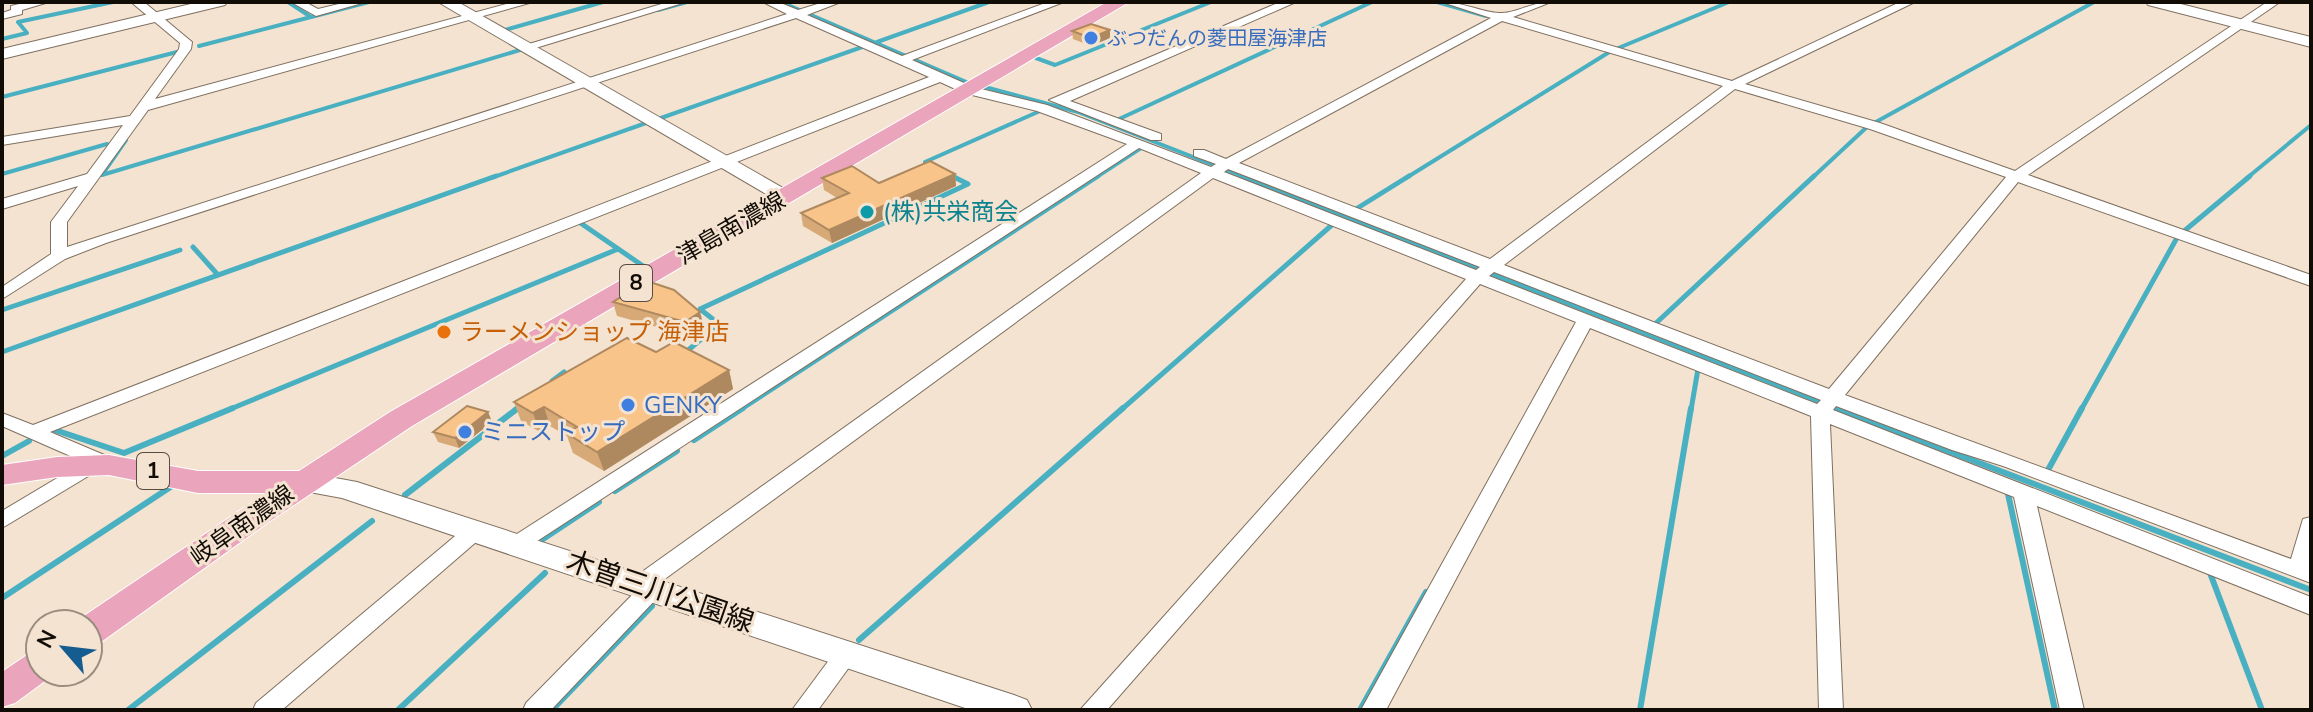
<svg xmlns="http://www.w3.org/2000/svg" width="2313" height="712" viewBox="0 0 2313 712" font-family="'Nunito Sans','Noto Sans JP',sans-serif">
  <rect width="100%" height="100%" fill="#f4e3d0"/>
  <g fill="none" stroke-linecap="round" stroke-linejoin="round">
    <g stroke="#49b0c2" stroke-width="4">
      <polyline points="288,2 311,17 369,2"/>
      <polyline points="781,2 971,84"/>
      <polyline points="1437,2 1486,16"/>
      <polyline points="658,10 687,2"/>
      <polyline points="505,30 603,2"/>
      <polyline points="2,39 27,33 18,22 113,2"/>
      <polyline points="877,42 989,2"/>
      <polyline points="199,46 311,17"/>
      <polyline points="1616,49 1729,2"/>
      <polyline points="1036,58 1055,65 1211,2"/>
      <polyline points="981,86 1078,112 1247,178"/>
      <polyline points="2,97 177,52"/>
      <polyline points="661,118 865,46"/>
      <polyline points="1119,119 1372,2"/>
      <polyline points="1874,123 2094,2"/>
      <polyline points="126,140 102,175 520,50"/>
      <polyline points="932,166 925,162 1040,111"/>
      <polyline points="2,174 107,144"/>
      <polyline points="952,176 956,178"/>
      <polyline points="491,178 646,123"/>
      <polyline points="1095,178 1141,148"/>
      <polyline points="1406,178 1611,51"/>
      <polyline points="1812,178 1868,126"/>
      <polyline points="2247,178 2311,125"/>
    </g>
    <g stroke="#49b0c2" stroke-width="5">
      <polyline points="1242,176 1841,410"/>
      <polyline points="1356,209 1409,176"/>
      <polyline points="582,221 579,222 646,268"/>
      <polyline points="2183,232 2250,176"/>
      <polyline points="193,247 218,275"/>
      <polyline points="2,310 180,250"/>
      <polyline points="1654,325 1814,176"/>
      <polyline points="2,352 496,176"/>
      <polyline points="686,352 719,324 700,309 968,184 952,176"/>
      <polyline points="552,381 564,372"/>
      <polyline points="228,410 618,249"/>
      <polyline points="515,410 519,407"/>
      <polyline points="740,410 1098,176"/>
      <polyline points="1121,410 1333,224"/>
      <polyline points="1691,410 1698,369"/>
      <polyline points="2081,410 2178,236"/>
    </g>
    <g stroke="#49b0c2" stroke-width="6">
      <polyline points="1836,408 2311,590"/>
      <polyline points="52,429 124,453 233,408"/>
      <polyline points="694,440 743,408"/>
      <polyline points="2,456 29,441"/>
      <polyline points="2048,470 2082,408"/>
      <polyline points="615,491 677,451"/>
      <polyline points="2008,494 2055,710"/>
      <polyline points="405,495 518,408"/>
      <polyline points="543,539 599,502"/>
      <polyline points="2210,573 2262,710"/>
      <polyline points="2,598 172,486"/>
      <polyline points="859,640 1123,408"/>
      <polyline points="128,710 372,521"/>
      <polyline points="398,710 545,573"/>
      <polyline points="552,710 652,606"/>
      <polyline points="1360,710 1426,592"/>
      <polyline points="1640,710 1691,408"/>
    </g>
    <defs>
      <g id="street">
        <polygon points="27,2 49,2 22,10 22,14 2,19 2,13 11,10 11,6"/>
        <path d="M131 2H144L192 42 191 49 155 99 514 2H533L148 110 67 222V247L787 14 763 2H778L798 10 824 2H841L807 15 902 56 1048 2H1064L912 60 973 87 1047 105 1211 167 1216 164 1194 156V150H1204L1226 159 1491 18 1442 2C1464 2 1483 13 1500 13 1515 14 1531 2 1551 2L1513 17 1732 81 1900 2H1915L1745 84 1880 123 2015 171 2267 2H2280L2028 175 2311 275V286L2018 182 1845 395 2291 559 2303 519 2311 517V583L2003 466 1952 450 1836 406 1833 410 2311 597V615L2037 506 2084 710H2060L2014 497 1830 424 1843 710H1819L1811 416 1590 328 1386 710H1361L1576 322 1480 284 1107 710H1080L1466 279 1213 178 658 584 662 590 659 596 551 710H523L526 703 635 592 629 585 632 579 1201 173 1139 148 525 549H509L506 544 509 539 1127 144 1037 111 964 93 940 82 50 432 116 460 119 465 116 470 100 469 2 528V511L84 462 2 426V413L33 425 929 77 796 18 106 243 65 259 2 299V287L51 254V222L78 186 2 209V199L87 174 123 125 2 145V137L130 116 179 49 180 43ZM1502 21 1723 86 1490 259 1239 163ZM1735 89 1870 129 2006 177 1829 389 1504 265ZM1228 169 1480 267 1476 270 1224 172ZM1494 272 1821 400 1817 404 1489 276Z"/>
        <polygon points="291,2 305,2 318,9 347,2 366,2 316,16"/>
        <polygon points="668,2 686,2 529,50 519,47"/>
        <polygon points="1280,2 1296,2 1070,101 1161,134 1161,140 1151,140 1049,100"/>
        <polygon points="475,524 483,526 486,531 483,536 282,710 253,710 256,703 467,526"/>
        <polygon points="846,646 854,648 858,655 818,710 792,710 838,648"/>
      </g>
      <g id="secondary">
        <polygon points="199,2 227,2 225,5 2,59 2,49"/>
        <polygon points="438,2 458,2 797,196 786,202 778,201"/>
        <polygon points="2146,2 2173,2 2311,37 2311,47 2148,5"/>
        <polygon points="303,472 357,482 1014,695 1027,700 1032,710 971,710 342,498 293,489 288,482 293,475"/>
      </g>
      <g id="primary">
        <polygon points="1107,2 1129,2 412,426 270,521 101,642 88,646 88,624 75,622 266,493 198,493 109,475 57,477 2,485 2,465 57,457 109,455 198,471 299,471 390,412"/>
        <polygon points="40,650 40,672 55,672 53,675 15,703 2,707 2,672 27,655"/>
      </g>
    </defs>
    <use href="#street" stroke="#7f7060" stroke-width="2"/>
    <use href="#secondary" stroke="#7f7060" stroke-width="2"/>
    <use href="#primary" stroke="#fff" stroke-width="2"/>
    <use href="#street" fill="#fff" fill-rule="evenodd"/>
    <use href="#secondary" fill="#fff" fill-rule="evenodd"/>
    <use href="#primary" fill="#eaa4bb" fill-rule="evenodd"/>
  </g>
  <g fill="#d6a976">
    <polygon points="1110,30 1110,38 1091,46 1073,39 1072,31"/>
    <polygon points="955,174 956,186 832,243 803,226 801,213 837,198 824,190 822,178 879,183"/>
    <polygon points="613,302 704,326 689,336 617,316"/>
    <polygon points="656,352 729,370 733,389 604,471 573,453 567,436 550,426 540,432 521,421 514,402"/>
    <polygon points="488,412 492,422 459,448 438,442 433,432"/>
  </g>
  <g fill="#ae8960">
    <polygon points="1110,30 1110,38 1091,46 1091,38"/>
    <polygon points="955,174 956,186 832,243 829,230"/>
    <polygon points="700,312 704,326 689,336 685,322"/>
    <polygon points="729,370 733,389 604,471 597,452"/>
    <polygon points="544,407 550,426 540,432 533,413"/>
    <polygon points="488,412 492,422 459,448 455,438"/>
  </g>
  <g fill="#f9c489" stroke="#ae8960" stroke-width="2">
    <polygon points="1091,24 1110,30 1091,38 1072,31"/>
    <polygon points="930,161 955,174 829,230 801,213 849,193 822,178 852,166 879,183"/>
    <polygon points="647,281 674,290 700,312 685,322 613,302"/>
    <polygon points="627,338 656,352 674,342 729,370 597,452 566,433 577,427 544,407 533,413 514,402"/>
    <polygon points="467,406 488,412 455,438 433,432"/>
  </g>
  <g fill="#3f7fe0" stroke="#f4e3d0" stroke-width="3">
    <circle cx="1091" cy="38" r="8"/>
    <circle cx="628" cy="405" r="8"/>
    <circle cx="465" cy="432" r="8"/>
  </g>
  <circle fill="#0f9aa8" stroke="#f4e3d0" stroke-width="3" cx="867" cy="212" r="8"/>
  <circle fill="#e8710a" stroke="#f4e3d0" stroke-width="3" cx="444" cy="332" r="8"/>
  <g text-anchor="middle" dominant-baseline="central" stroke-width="6" stroke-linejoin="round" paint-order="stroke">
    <g font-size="20" fill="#366cbe" stroke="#f4e3d0" text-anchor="start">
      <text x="1107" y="38">ぶつだんの菱田屋海津店</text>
    </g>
    <g fill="#f4e3d0" stroke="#564c43" stroke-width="2">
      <rect x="620" y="265" width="32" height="36" rx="6"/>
      <rect x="137" y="453" width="32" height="36" rx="6"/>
    </g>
    <g font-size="22" font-weight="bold" fill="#120c07">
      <text x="636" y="283">8</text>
      <text x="153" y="471">1</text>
    </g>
    <g font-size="24" fill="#0d838f" stroke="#f4e3d0" text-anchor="start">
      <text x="883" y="212">(株)共栄商会</text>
    </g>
    <g font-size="24" fill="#120c07" stroke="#f4e3d0">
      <text transform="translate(731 228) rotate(-30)">津島南濃線</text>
      <text transform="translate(242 525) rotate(-35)">岐阜南濃線</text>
    </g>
    <g font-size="24" fill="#c56008" stroke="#f4e3d0" text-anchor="start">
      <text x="460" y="332">ラーメンショップ 海津店</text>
    </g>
    <g font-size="24" fill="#366cbe" stroke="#f4e3d0" text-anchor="start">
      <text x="644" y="405">GENKY</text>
      <text x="481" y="432">ミニストップ</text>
    </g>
    <g font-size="28" fill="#120c07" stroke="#f4e3d0">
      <text transform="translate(660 592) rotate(19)">木曽三川公園線</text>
    </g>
  </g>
  <rect width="2313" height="712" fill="none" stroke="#120c07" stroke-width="8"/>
  <g transform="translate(64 648) rotate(298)"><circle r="38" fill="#f4e3d0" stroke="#9a8d80" stroke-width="2"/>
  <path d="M0-6L14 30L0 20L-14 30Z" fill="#155d91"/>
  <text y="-12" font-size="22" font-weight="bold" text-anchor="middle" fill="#120c07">N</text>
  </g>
</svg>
